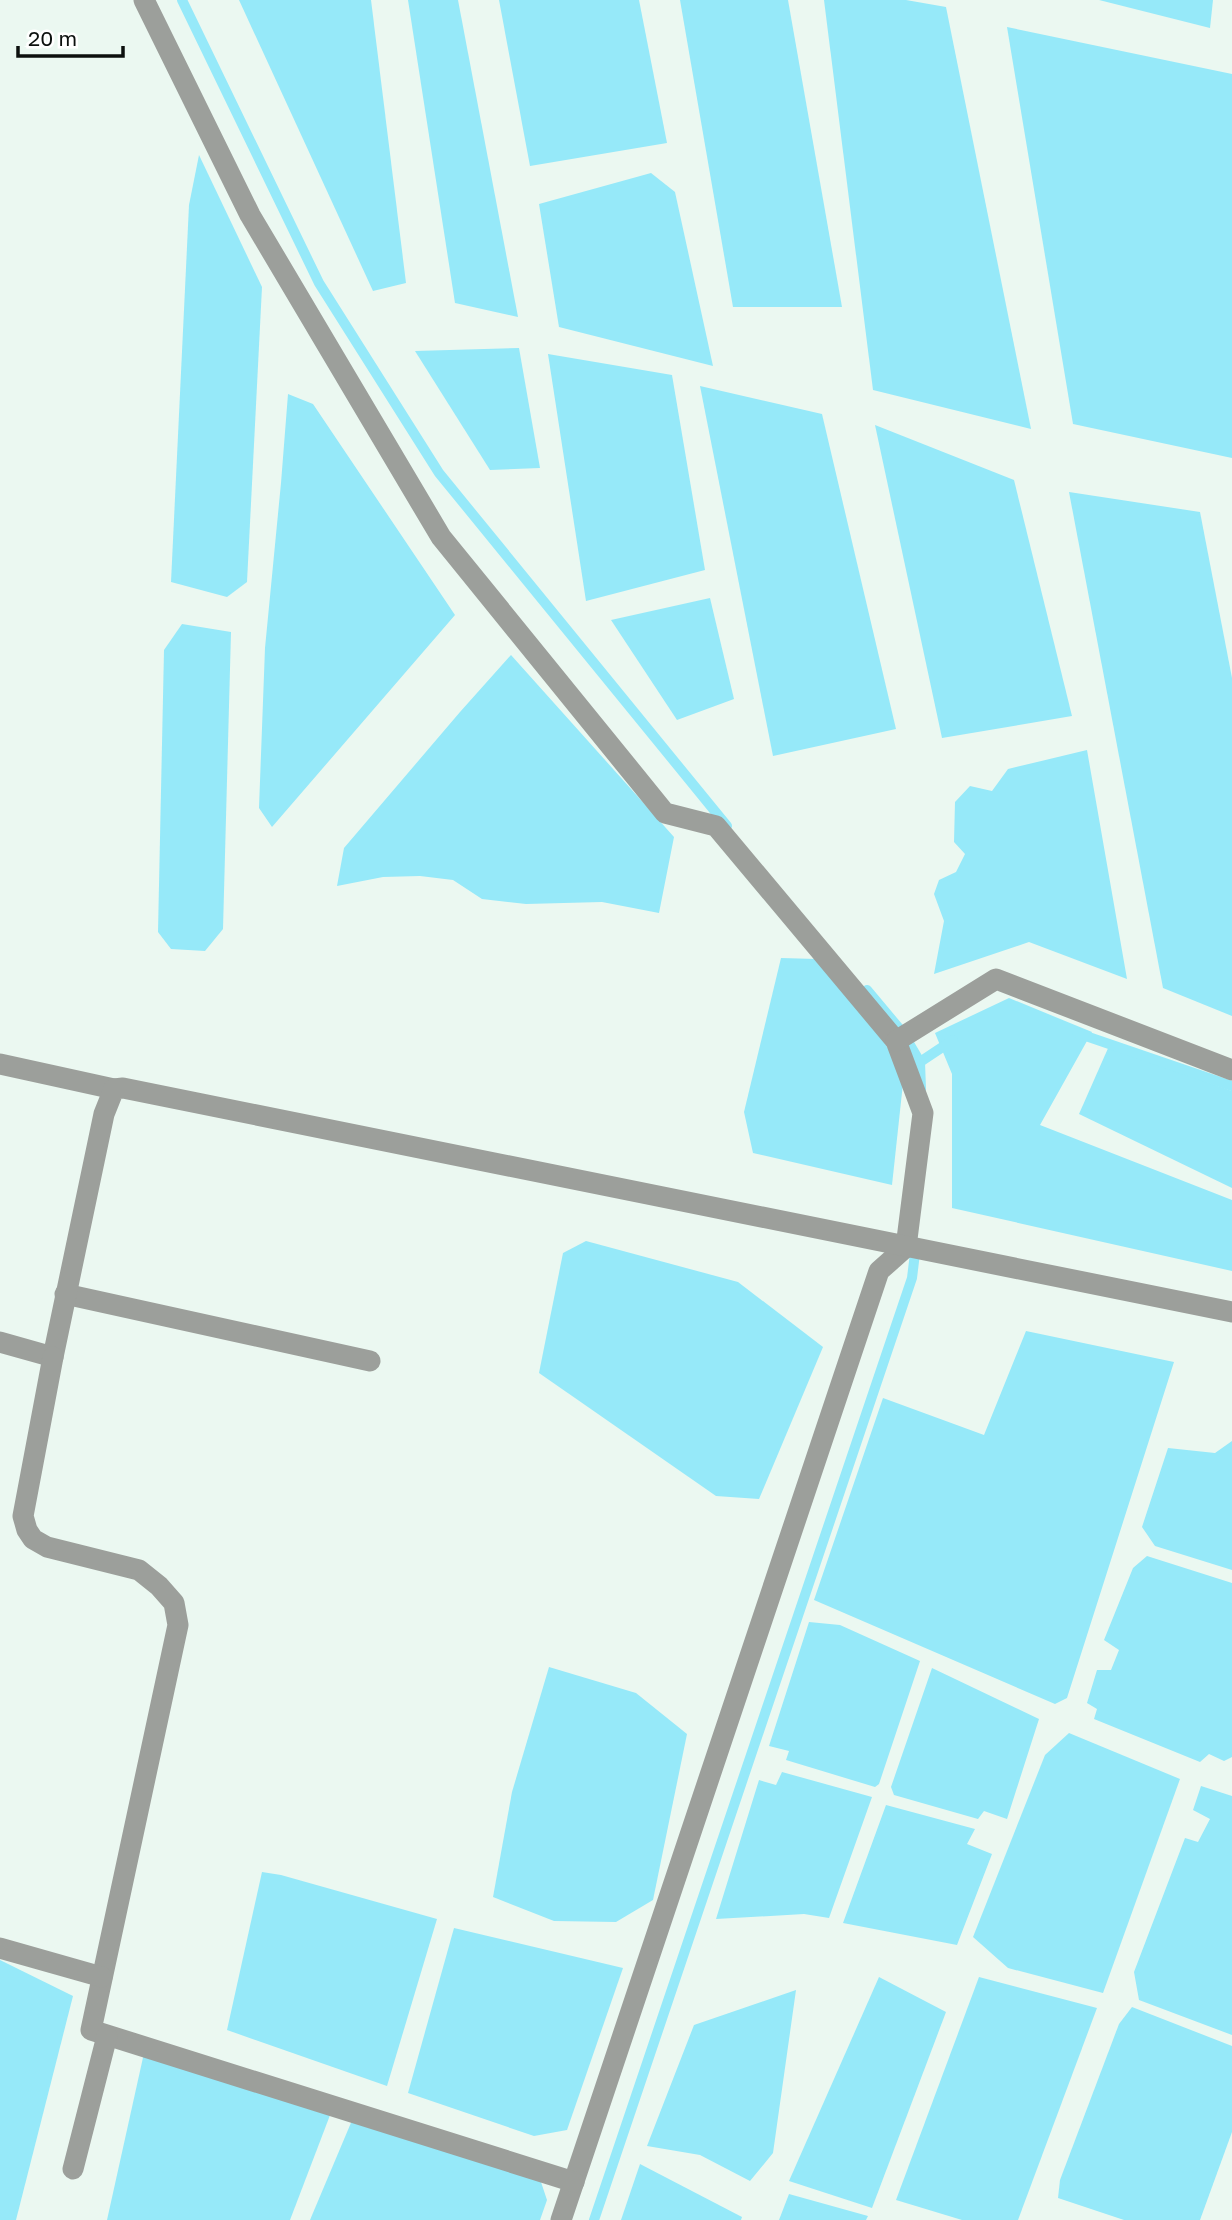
<svg xmlns="http://www.w3.org/2000/svg" width="1232" height="2220" viewBox="0 0 1232 2220" font-family="'Golos Text',sans-serif">
  <rect width="100%" height="100%" fill="#ebf8f1"/>
  <g fill="#96e9f9">
    <polygon points="239,0 371,0 406,283 373,291"/>
    <polygon points="408,0 458,0 518,317 455,303"/>
    <polygon points="499,0 639,0 667,143 530,166"/>
    <polygon points="680,0 788,0 842,307 733,307"/>
    <polygon points="824,0 906,0 946,7 1031,429 873,390"/>
    <polygon points="1099,0 1213,0 1210,28"/>
    <polygon points="1007,27 1232,74 1232,458 1073,424"/>
    <polygon points="199,155 262,287 247,582 227,597 171,582 189,205"/>
    <polygon points="651,173 675,192 713,366 559,327 539,204"/>
    <polygon points="519,348 540,468 490,470 415,351"/>
    <polygon points="548,354 672,375 705,570 586,601"/>
    <polygon points="700,386 822,414 896,729 773,756"/>
    <polygon points="288,394 313,404 455,615 272,827 259,808 265,648 281,483"/>
    <polygon points="875,425 1014,480 1072,716 942,738"/>
    <polygon points="1069,492 1200,512 1232,678 1232,1016 1163,988"/>
    <polygon points="710,598 734,699 677,720 611,620"/>
    <polygon points="182,624 231,632 223,929 205,951 171,949 158,932 164,650"/>
    <polygon points="511,655 674,837 659,913 602,902 526,904 482,899 453,880 420,876 383,877 337,886 344,848 460,712"/>
    <polygon points="1087,750 1127,979 1029,942 934,974 944,921 934,894 939,880 956,872 965,854 954,842 955,802 970,786 992,791 1008,769"/>
    <polygon points="781,958 817,959 856,997 904,1074 892,1185 753,1153 744,1112"/>
    <polygon points="1009,998 1092,1032 1040,1125 1232,1200 1232,1271 952,1208 952,1074 935,1033"/>
    <polygon points="1109,1046 1232,1091 1232,1188 1079,1114"/>
    <polygon points="586,1241 738,1282 823,1347 759,1499 716,1496 539,1373 563,1253"/>
    <polygon points="1026,1331 1174,1362 1067,1698 1055,1704 814,1600 883,1398 984,1435"/>
    <polygon points="1232,1441 1232,1570 1155,1546 1142,1527 1168,1448 1215,1453"/>
    <polygon points="1147,1556 1232,1583 1232,1757 1224,1761 1209,1754 1200,1762 1094,1719 1097,1709 1087,1703 1097,1670 1111,1670 1119,1650 1104,1640 1133,1568"/>
    <polygon points="809,1622 840,1625 920,1661 879,1784 875,1787 786,1760 789,1751 769,1746"/>
    <polygon points="549,1667 636,1693 687,1734 653,1900 616,1922 554,1921 493,1897 512,1792"/>
    <polygon points="932,1668 1039,1719 1007,1819 984,1811 978,1819 894,1795 891,1787"/>
    <polygon points="1069,1733 1180,1779 1103,1993 1008,1968 973,1937 1045,1755"/>
    <polygon points="782,1772 872,1797 829,1918 804,1914 716,1919 759,1780 776,1785"/>
    <polygon points="1201,1786 1232,1796 1232,2035 1139,2000 1134,1972 1185,1838 1198,1842 1210,1819 1193,1810"/>
    <polygon points="886,1805 975,1829 967,1844 992,1854 957,1945 843,1923"/>
    <polygon points="262,1872 281,1875 437,1919 387,2086 227,2030"/>
    <polygon points="454,1928 623,1968 567,2130 534,2136 408,2093"/>
    <polygon points="0,1960 73,1996 16,2220 0,2220"/>
    <polygon points="879,1977 946,2012 872,2208 789,2181"/>
    <polygon points="979,1977 1097,2008 1018,2220 962,2220 896,2200"/>
    <polygon points="796,1990 773,2153 750,2181 700,2155 647,2146 694,2025"/>
    <polygon points="1132,2007 1232,2046 1232,2132 1200,2220 1124,2220 1058,2198 1060,2180 1119,2024"/>
    <polygon points="146,2044 332,2110 290,2220 107,2220"/>
    <polygon points="353,2118 538,2173 547,2200 540,2220 310,2220"/>
    <polygon points="640,2164 742,2217 741,2220 621,2220"/>
    <polygon points="789,2194 868,2216 866,2220 779,2220"/>
  </g>
  <g fill="none" stroke-linecap="round" stroke-linejoin="round">
    <g stroke="#96e9f9" stroke-width="10">
      <polyline points="182,0 319,283 439,473 727,826"/>
      <polyline points="867,990 903,1033 920,1062 921,1089"/>
      <polyline points="1077,1033 1232,1086"/>
      <polyline points="920,1062 953,1040"/>
      <polyline points="594,2220 912,1278 916,1245"/>
    </g>
    <g stroke="#9c9f9b" stroke-width="21">
      <polyline points="144,0 250,215 441,537 665,813 716,826 896,1041 923,1113 906,1247 879,1271 561,2220"/>
      <polyline points="896,1041 996,979 1232,1070"/>
      <polyline points="0,1064 114,1089"/>
      <polyline points="65,1294 370,1361"/>
      <polyline points="0,1342 53,1357 104,1114 114,1089 123,1088 1232,1312"/>
      <polyline points="53,1357 23,1516 27,1530 33,1539 47,1547 139,1570 159,1586 174,1603 178,1625 91,2030 574,2182"/>
      <polyline points="0,1948 102,1977"/>
      <polyline points="73,2169 107,2036"/>
    </g>
  </g>
  <path d="M18 46v10h105v-10" fill="none" stroke="#0c100e" stroke-width="3.5"/>
  <text x="28" y="46" font-size="21" fill="#0c100e" stroke="#ffffff" stroke-width="5" paint-order="stroke">20 m</text>
</svg>
